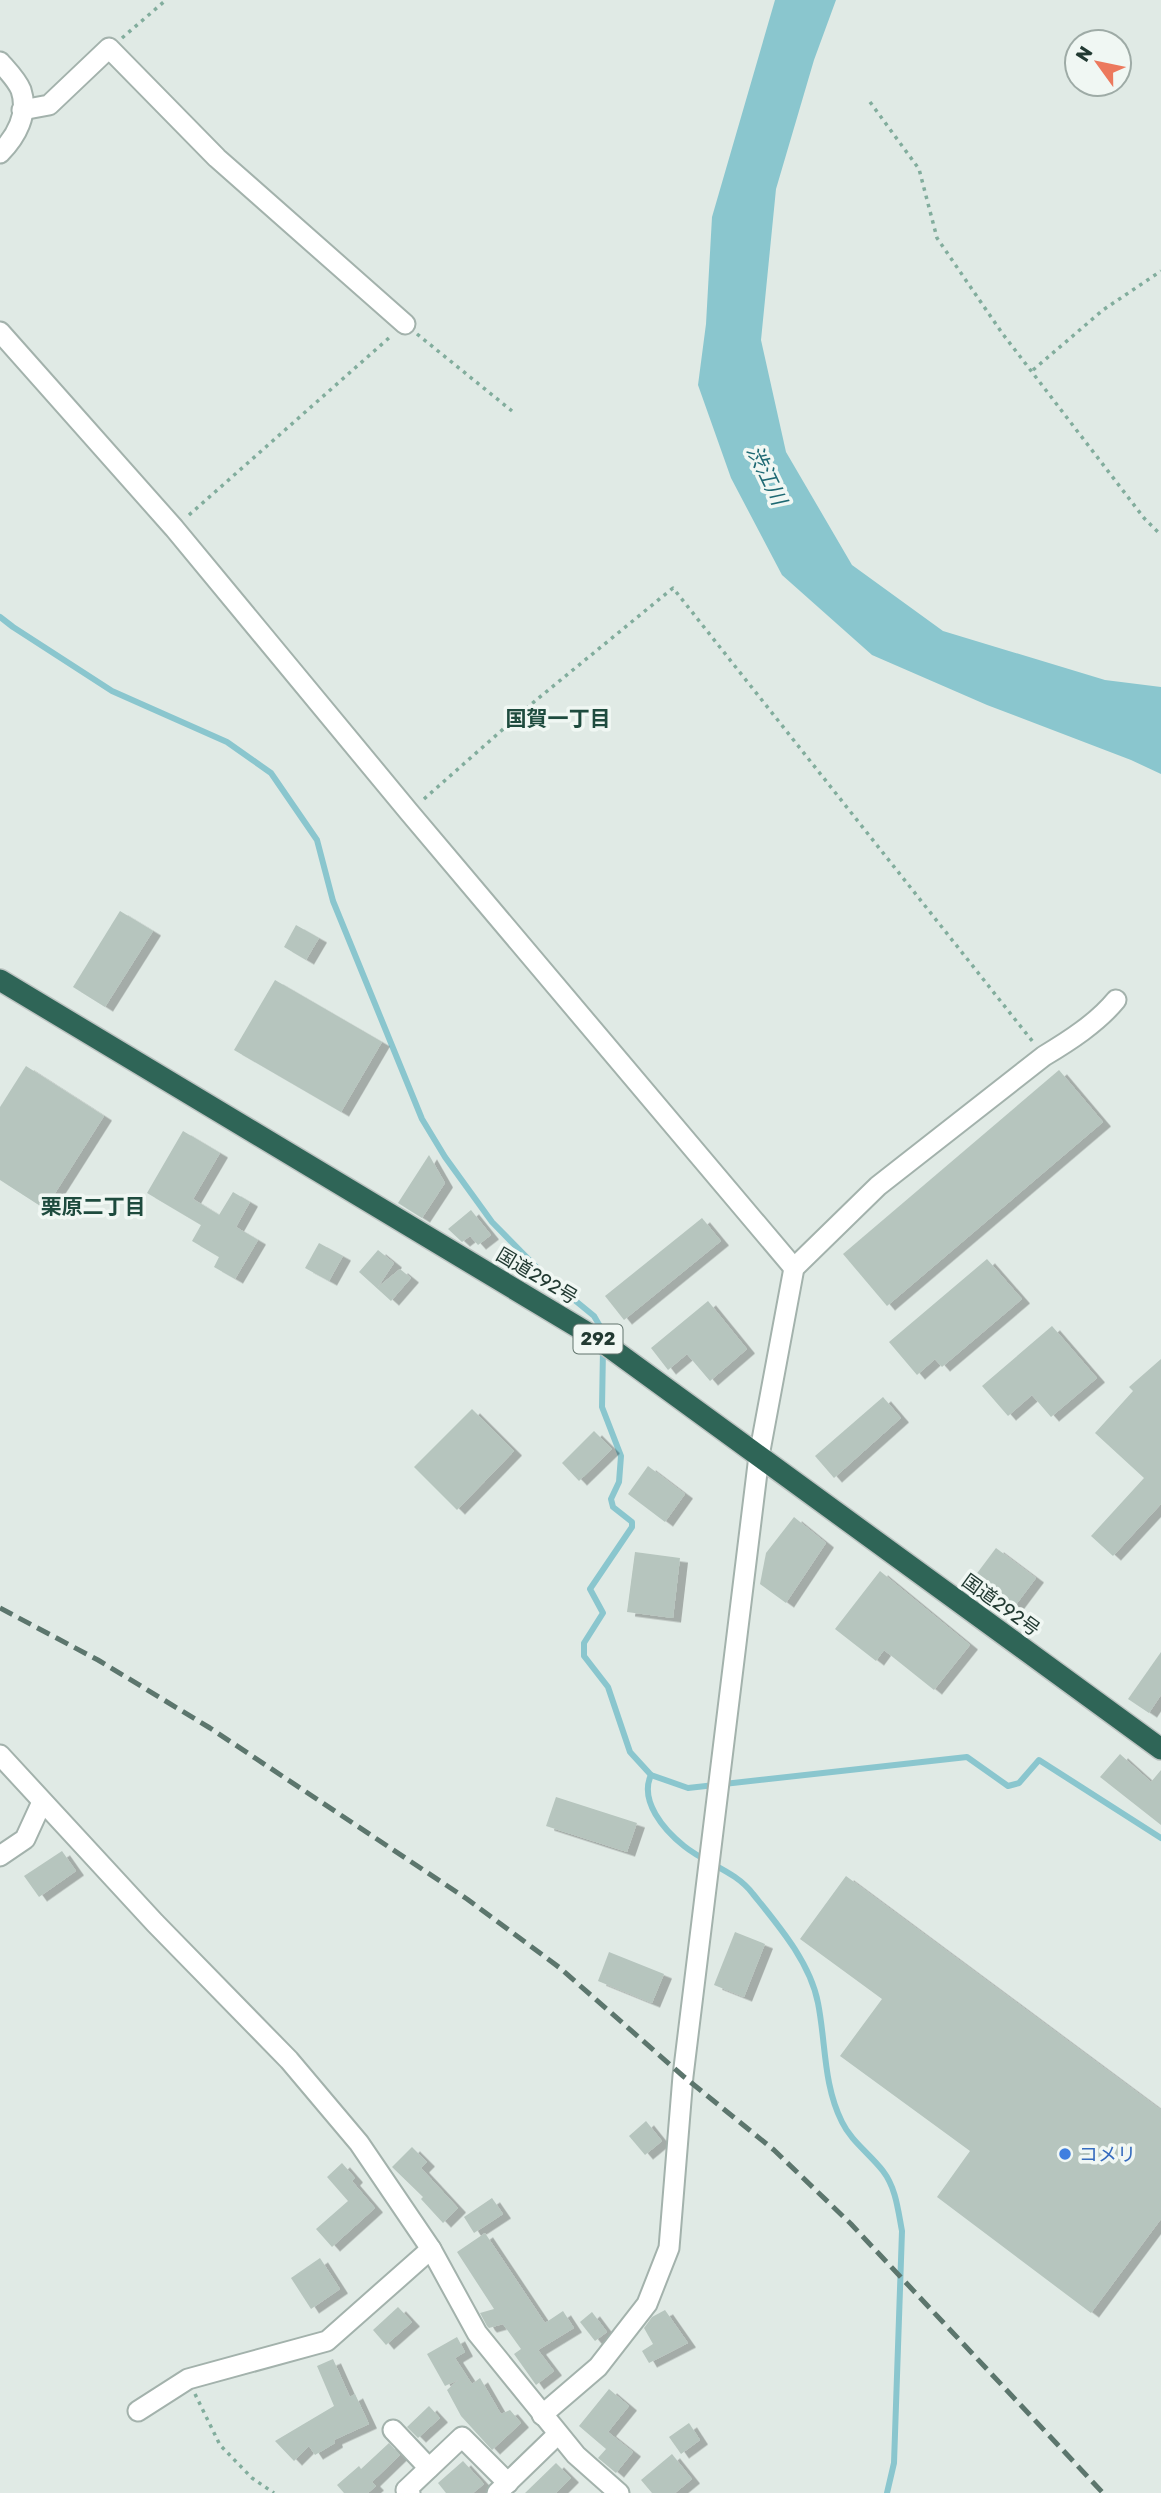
<svg xmlns="http://www.w3.org/2000/svg" width="1161" height="2493" viewBox="0 0 1161 2493" font-family="Rubik,'Noto Sans JP',sans-serif">
  <defs>
    <filter id="shadow"><feDropShadow dx="8" dy="4.5" stdDeviation="0" flood-color="#0004"/></filter>
  </defs>
  <rect width="100%" height="100%" fill="#e0eae5"/>
  <polygon fill="#8ac6ce" points="775,0 836,0 814,60 776,189 761,340 786,452 852,565 943,631 1105,680 1161,687 1161,774 1131,760 987,705 872,655 782,575 731,478 698,385 706,324 712,217"/>
  <g fill="none" stroke-linecap="round" stroke-linejoin="round">
    <g stroke="#8ac6ce" stroke-width="6">
      <polyline points="0,617 13,627 112,691 227,742 271,773 317,840 333,901 422,1119 445,1157 492,1222 544,1275 594,1316 601,1328 602,1335"/>
      <polyline points="603,1349 602,1407 621,1456 619,1482 611,1499 613,1507 632,1522 632,1527 590,1589 603,1613 584,1643 584,1656 608,1687 630,1752 651,1775 688,1788 967,1757 1008,1786 1019,1783 1039,1760 1161,1838"/>
      <path d="M651 1775C639 1801 664 1830 684 1846 706 1864 736 1871 753 1894 778 1925 810 1962 818 2003 826 2043 823 2084 842 2122 851 2141 870 2154 883 2171 896 2188 898 2210 902 2231L894 2463 887 2493"/>
    </g>
  </g>
  <g fill="#b6c5be" filter="url(#shadow)">
    <polygon points="120,911 153,931 105,1007 73,987"/>
    <polygon points="296,925 319,938 306,960 284,947"/>
    <polygon points="275,980 382,1042 341,1112 234,1050"/>
    <polygon points="26,1066 104,1116 45,1209 0,1180 0,1107"/>
    <polygon points="1059,1070 1103,1122 887,1306 843,1254"/>
    <polygon points="183,1131 220,1153 193,1199 219,1215 233,1192 250,1202 236,1227 258,1240 235,1279 214,1267 219,1257 192,1241 201,1225 147,1193"/>
    <polygon points="429,1155 445,1183 422,1218 398,1203"/>
    <polygon points="471,1210 491,1235 478,1245 470,1236 462,1242 448,1229"/>
    <polygon points="702,1218 721,1241 624,1320 605,1296"/>
    <polygon points="319,1243 343,1256 329,1281 305,1268"/>
    <polygon points="378,1250 394,1263 378,1287 400,1269 411,1278 391,1301 359,1272"/>
    <polygon points="987,1259 1022,1299 942,1367 935,1359 917,1375 889,1342"/>
    <polygon points="708,1301 747,1349 710,1381 687,1354 668,1370 651,1348"/>
    <polygon points="1052,1326 1097,1378 1051,1417 1032,1395 1008,1416 982,1386"/>
    <polygon points="1161,1359 1161,1504 1113,1556 1091,1536 1144,1478 1095,1433 1133,1391 1129,1387"/>
    <polygon points="883,1397 901,1418 834,1478 815,1456"/>
    <polygon points="472,1409 514,1451 457,1510 414,1467"/>
    <polygon points="594,1431 612,1449 579,1481 562,1463"/>
    <polygon points="648,1466 685,1494 665,1522 628,1494"/>
    <polygon points="794,1517 826,1543 786,1603 760,1584 766,1553"/>
    <polygon points="996,1548 1036,1578 1015,1606 975,1576"/>
    <polygon points="635,1552 680,1558 673,1618 627,1612"/>
    <polygon points="880,1571 970,1645 934,1690 884,1650 876,1661 835,1629"/>
    <polygon points="1161,1652 1161,1695 1149,1713 1128,1699"/>
    <polygon points="1120,1754 1151,1782 1161,1770 1161,1825 1100,1777"/>
    <polygon points="556,1797 637,1823 627,1852 546,1826"/>
    <polygon points="62,1851 76,1871 39,1897 24,1876"/>
    <polygon points="846,1876 1161,2110 1161,2219 1091,2313 937,2197 970,2151 840,2056 882,1999 800,1939"/>
    <polygon points="735,1932 765,1944 744,1997 714,1985"/>
    <polygon points="609,1952 664,1974 652,2003 598,1981"/>
    <polygon points="646,2121 662,2141 645,2155 629,2136"/>
    <polygon points="412,2147 427,2162 421,2168 458,2208 443,2223 421,2199 423,2197 392,2167"/>
    <polygon points="342,2163 355,2178 352,2181 375,2208 332,2247 316,2229 348,2201 327,2177"/>
    <polygon points="492,2198 503,2214 474,2233 464,2217"/>
    <polygon points="485,2233 545,2323 563,2311 574,2328 538,2350 554,2371 536,2385 514,2354 521,2349 503,2324 489,2328 487,2326 480,2313 494,2309 457,2252"/>
    <polygon points="320,2258 340,2289 311,2309 291,2278"/>
    <polygon points="398,2307 412,2322 386,2345 373,2330"/>
    <polygon points="665,2310 688,2343 649,2363 642,2351 653,2344 644,2328 652,2317"/>
    <polygon points="592,2312 607,2332 595,2341 580,2322"/>
    <polygon points="457,2337 465,2352 455,2358 472,2384 480,2378 501,2414 510,2410 521,2423 492,2450 461,2416 447,2390 458,2380 445,2386 427,2354"/>
    <polygon points="333,2359 350,2397 355,2394 369,2424 334,2440 335,2443 315,2455 309,2446 294,2461 275,2441 334,2406 317,2366"/>
    <polygon points="609,2389 629,2406 608,2432 633,2452 616,2473 598,2458 606,2449 579,2426"/>
    <polygon points="429,2406 440,2418 418,2438 407,2427"/>
    <polygon points="689,2423 700,2440 681,2454 669,2437"/>
    <polygon points="389,2443 400,2455 372,2482 376,2486 368,2493 344,2493 337,2485 359,2466 361,2469"/>
    <polygon points="672,2454 692,2479 675,2493 652,2493 641,2480"/>
    <polygon points="463,2461 484,2484 473,2493 446,2493 438,2483"/>
    <polygon points="556,2463 571,2478 556,2493 525,2493"/>
  </g>
  <g fill="none" stroke-linecap="round" stroke-linejoin="round">
    <defs>
      <g id="minor">
        <path d="M0 62C7 70 17 80 21 90 29 114 16 137 0 153"/>
        <polyline points="22,110 49,105 109,48 217,158 405,324"/>
        <polyline points="0,332 174,528 409,812 794,1268"/>
        <polyline points="0,1755 155,1923 289,2060 359,2143 431,2249 477,2333 576,2455 619,2493"/>
        <polyline points="0,1856 25,1839 42,1802"/>
        <polyline points="138,2411 188,2379 327,2341 431,2249"/>
        <path d="M542 2415 598 2367 647 2304 669 2248 683 2076 759 1456 794 1268 878 1186 1044 1056C1069 1041 1097 1023 1116 1000"/>
        <polyline points="393,2430 429,2468"/>
        <polyline points="410,2493 406,2490 462,2437 508,2483"/>
        <polyline points="497,2493 558,2434"/>
      </g>
      <polyline id="highway" points="0,980 601,1341 1161,1749"/>
    </defs>
    <use href="#minor" stroke="#a3b2ac" stroke-width="23"/>
    <use href="#highway" stroke="#bdc4c2" stroke-width="24"/>
    <g stroke="#82ad9d" stroke-width="3.5" stroke-dasharray="3.5 5" stroke-linecap="butt">
      <polyline points="122,38 166,0"/>
      <polyline points="870,102 919,169 937,238 1002,333 1144,518 1161,535"/>
      <polyline points="417,334 512,411"/>
      <polyline points="1033,370 1103,310 1161,271"/>
      <polyline points="189,515 390,337"/>
      <polyline points="424,799 535,701 673,588 1033,1042"/>
      <polyline points="195,2394 220,2445 252,2478 274,2493"/>
    </g>
    <use href="#minor" stroke="#fff" stroke-width="19"/>
    <use href="#highway" stroke="#2f6557" stroke-width="21"/>
    <polyline stroke="#5c766d" stroke-width="5" stroke-dasharray="14 7" stroke-linecap="butt" points="0,1608 98,1660 210,1728 467,1899 560,1968 683,2076 774,2150 851,2224 1103,2493"/>
  </g>
  <circle fill="#3f7fe0" stroke="#f0f7f3" stroke-width="2.5" cx="1065" cy="2154" r="7"/>
  <g text-anchor="middle" dominant-baseline="central" stroke-width="7" stroke-linejoin="round" paint-order="stroke">
    <rect fill="#f0f7f3" stroke="#60736c" stroke-width="2" x="573.5" y="1324.5" width="49" height="29" rx="5"/>
    <g font-size="18" font-weight="bold" fill="#223a32">
      <text x="598" y="1339">292</text>
    </g>
    <g font-size="19" fill="#223a32" stroke="#f0f7f3">
      <text transform="translate(537 1276) rotate(31)">国道292号</text>
      <text transform="translate(1001 1605) rotate(36)">国道292号</text>
    </g>
    <g font-size="19" fill="#366cbe" stroke="#f0f7f3" text-anchor="start">
      <text x="1079" y="2154">コメリ</text>
    </g>
    <g font-size="21" font-style="italic" fill="#1e6973" stroke="#f0f7f3">
      <text transform="translate(767 475) rotate(64)">渋江川</text>
    </g>
    <g font-size="21" font-weight="bold" fill="#1e4b3e" stroke="#f0f7f3">
      <text x="558" y="718">国賀一丁目</text>
      <text x="93" y="1206">栗原二丁目</text>
    </g>
  </g>
  <g transform="translate(1098 63) rotate(303)"><circle r="33" fill="#f0f7f3" stroke="#9eaba6" stroke-width="2"/>
  <path d="M0-5L12 26L0 18L-12 26Z" fill="#ec795d"/>
  <text y="-10" font-size="19" font-weight="bold" text-anchor="middle" fill="#223a32">N</text>
  </g>
</svg>
